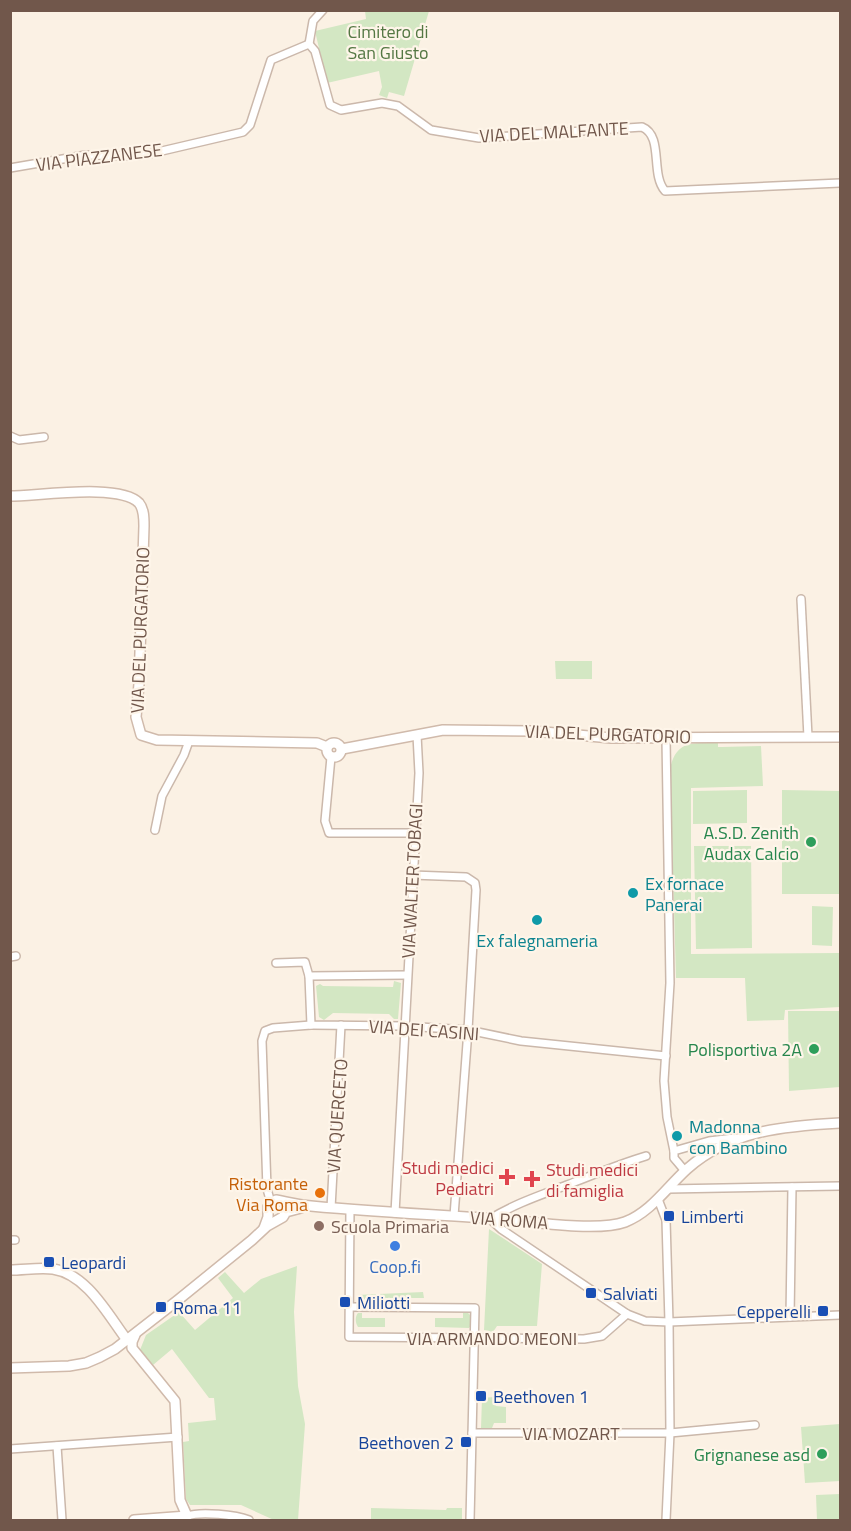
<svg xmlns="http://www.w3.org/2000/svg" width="851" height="1531" viewBox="0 0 851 1531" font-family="'Titillium Web',sans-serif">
  <rect width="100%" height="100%" fill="#fbf1e4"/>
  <g fill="#d3e7c3">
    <polygon points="365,11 429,11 404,96 389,92 387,98 379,95 382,87 379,71 327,83 315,31 366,19"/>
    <polygon points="555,661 592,661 592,679 556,679"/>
    <path d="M718 743V747H722L761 746 763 786 691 788V954L840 953V1007L785 1010 784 1020 747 1021 745 978H676L670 769C676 740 692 743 718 743Z"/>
    <polygon points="747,790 747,823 693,824 693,791"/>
    <polygon points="782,790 840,791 840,894 782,894"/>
    <polygon points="694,846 751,846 752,948 696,949"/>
    <polygon points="812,906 833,907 832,946 812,945"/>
    <polygon points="394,981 401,983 398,1019 394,1019 389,1014 333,1013 324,1020 319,1017 316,986 320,984 323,986 393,987"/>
    <polygon points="788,1011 840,1011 840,1087 789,1091"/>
    <polygon points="489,1229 542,1264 537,1326 497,1326 493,1332 484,1330"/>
    <polygon points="297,1266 294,1312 298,1386 305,1424 298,1520 274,1520 241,1505 190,1505 186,1499 183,1442 189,1441 188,1423 216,1420 214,1398 209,1398 172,1349 153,1365 140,1350 146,1335 179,1312 195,1330 233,1298 218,1278 225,1272 244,1293 261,1279"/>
    <polygon points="423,1292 424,1298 365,1298 364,1301 357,1298 357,1295"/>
    <path d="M358 1313H362V1318H385V1327H358C355 1323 355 1316 358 1313Z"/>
    <polygon points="463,1313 468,1313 471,1316 471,1325 469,1328 435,1327 435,1318 463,1318"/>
    <polygon points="494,1397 494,1403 496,1406 506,1407 506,1423 494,1423 492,1428 481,1428 482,1398"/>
    <polygon points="840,1424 840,1481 805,1483 801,1427"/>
    <polygon points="840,1494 840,1520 817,1520 816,1495"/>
    <polygon points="371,1508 446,1510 447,1508 462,1508 462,1520 371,1520"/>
  </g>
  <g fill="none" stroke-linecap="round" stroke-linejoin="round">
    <defs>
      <g id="street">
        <path d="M309 44 315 51 330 105 341 110 382 103 398 106 431 130 479 138 642 127C664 136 650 174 665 191L840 183"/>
        <polyline points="309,44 313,21 323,10"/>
        <polyline points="10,168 86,155 133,156 149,154 243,132 250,125 271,60 309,44"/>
        <polyline points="10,436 19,440 44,437"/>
        <polyline points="801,599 808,737"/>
        <polyline points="666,739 670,983 664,1081 667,1117 674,1151"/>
        <polyline points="331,757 325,821 329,833 415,833"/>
        <polyline points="155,830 162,796 184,755 189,741"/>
        <polyline points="412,875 466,877 475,883 476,890 468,1030 454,1216"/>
        <polyline points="10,957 16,956"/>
        <polyline points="276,963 305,962 309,976 311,1025 404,1026 468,1030 521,1041 666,1056"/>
        <polyline points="309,976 407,975"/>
        <path d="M646 1156C619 1164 593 1175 567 1185 541 1195 514 1204 490 1219L501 1229 627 1314 645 1321 669 1322 840 1315"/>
        <polyline points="685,1171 674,1158 674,1151 709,1141 734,1138"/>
        <polyline points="668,1189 840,1186"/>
        <polyline points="658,1199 666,1220 669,1322 670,1433 666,1520"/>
        <polyline points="271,1203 267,1189 262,1041 265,1031 273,1028 311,1025"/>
        <polyline points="331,1208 341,1025"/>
        <polyline points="350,1209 349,1337 584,1339 602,1336 627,1314"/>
        <polyline points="395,1213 419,773 417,735"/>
        <polyline points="10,1240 15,1240"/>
        <polyline points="350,1307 475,1308 470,1520"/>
        <polyline points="790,1317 792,1187"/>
        <polyline points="472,1433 670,1433 755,1425"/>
        <polyline points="57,1446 62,1520"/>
        <polyline points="10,1449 178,1437"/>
        <path d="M187 1516C201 1511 236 1515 249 1520"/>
      </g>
      <g id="secondary">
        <path d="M10 496C38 496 120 483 139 503 144 509 144 518 144 526L139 684 136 717 141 735 157 740 317 743 327 747"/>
        <circle cx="334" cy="750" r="7"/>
        <polyline points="342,749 443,730 533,731 611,738 840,737"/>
        <path d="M264 1228 268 1217V1207L276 1200C287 1202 299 1205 311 1206 375 1212 439 1215 503 1219 533 1222 598 1232 625 1222 651 1212 667 1187 687 1169 731 1130 785 1126 840 1123"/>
        <path d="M10 1270C24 1270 40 1267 53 1269 87 1274 108 1315 127 1340"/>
        <polyline points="10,1368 69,1366 86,1363 100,1357 115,1349 178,1300 252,1240 267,1226 283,1217 286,1212 301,1208"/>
        <polyline points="134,1520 187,1516 180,1500 175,1401 132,1348 132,1342 135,1335"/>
      </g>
    </defs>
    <use href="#street" stroke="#cbb8ab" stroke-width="10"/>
    <use href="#secondary" stroke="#d0baab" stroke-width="12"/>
    <use href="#street" stroke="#fff" stroke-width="7"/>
    <use href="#secondary" stroke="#fff" stroke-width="9"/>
  </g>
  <g fill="#2e9e5b" stroke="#fef5e9" stroke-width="2">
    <circle cx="811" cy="842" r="6"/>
    <circle cx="814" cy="1049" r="6"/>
    <circle cx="822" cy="1454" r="6"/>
  </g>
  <g fill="#0f9aa8" stroke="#fef5e9" stroke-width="2">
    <circle cx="633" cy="893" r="6"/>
    <circle cx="537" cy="920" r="6"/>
    <circle cx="677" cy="1136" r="6"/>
  </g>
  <g fill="#e0444e" stroke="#fef5e9" stroke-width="2">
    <path d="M504 1168h6v6h6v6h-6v6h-6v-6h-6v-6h6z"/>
    <path d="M529 1170h6v6h6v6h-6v6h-6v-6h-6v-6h6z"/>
  </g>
  <circle fill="#e8710a" stroke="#fef5e9" stroke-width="2" cx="320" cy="1193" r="6"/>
  <g fill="#1a4fb4" stroke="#fef5e9" stroke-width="2">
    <rect x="663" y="1210" width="12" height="12" rx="3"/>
    <rect x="43" y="1256" width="12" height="12" rx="3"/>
    <rect x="585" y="1287" width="12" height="12" rx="3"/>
    <rect x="339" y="1296" width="12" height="12" rx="3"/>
    <rect x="155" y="1301" width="12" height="12" rx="3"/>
    <rect x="817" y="1305" width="12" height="12" rx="3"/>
    <rect x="475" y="1390" width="12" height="12" rx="3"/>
    <rect x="460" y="1436" width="12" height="12" rx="3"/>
  </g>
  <circle fill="#8d6e63" stroke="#fef5e9" stroke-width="2" cx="319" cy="1226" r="6"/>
  <circle fill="#3f7fe0" stroke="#fef5e9" stroke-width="2" cx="395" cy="1246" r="6"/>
  <g text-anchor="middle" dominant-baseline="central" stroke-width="4.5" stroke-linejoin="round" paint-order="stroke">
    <g font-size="18" fill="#547743" stroke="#fef5e9">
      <text x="388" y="31">Cimitero di<tspan x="388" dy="21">San Giusto</tspan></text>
    </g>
    <g font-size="18" fill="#71574b" stroke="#fef5e9">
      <text transform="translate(554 132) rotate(-3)">VIA DEL MALFANTE</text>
      <text transform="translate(99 157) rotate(-7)">VIA PIAZZANESE</text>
      <text transform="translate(140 630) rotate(-88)">VIA DEL PURGATORIO</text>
      <text transform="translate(608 734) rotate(2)">VIA DEL PURGATORIO</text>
      <text transform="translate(412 881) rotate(-87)">VIA WALTER TOBAGI</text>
      <text transform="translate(424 1030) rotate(4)">VIA DEI CASINI</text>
      <text transform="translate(337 1116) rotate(-86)">VIA QUERCETO</text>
      <text transform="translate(509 1220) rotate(4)">VIA ROMA</text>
      <text x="492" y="1338">VIA ARMANDO MEONI</text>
      <text x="571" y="1433">VIA MOZART</text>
    </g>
    <g font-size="18" fill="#27864d" stroke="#fef5e9" text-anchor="end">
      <text x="799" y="832">A.S.D. Zenith<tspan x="799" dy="21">Audax Calcio</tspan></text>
      <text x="802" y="1049">Polisportiva 2A</text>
      <text x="810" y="1454">Grignanese asd</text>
    </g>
    <g font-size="18" fill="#0d838f" stroke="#fef5e9" text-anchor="start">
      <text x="645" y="883">Ex fornace<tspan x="645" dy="21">Panerai</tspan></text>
      <text x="537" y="940" text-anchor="middle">Ex falegnameria</text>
      <text x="689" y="1126">Madonna<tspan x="689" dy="21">con Bambino</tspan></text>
    </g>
    <g font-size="18" fill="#be3a42" stroke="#fef5e9" text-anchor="end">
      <text x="494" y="1167">Studi medici<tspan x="494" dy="21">Pediatri</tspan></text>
      <text x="546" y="1169" text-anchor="start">Studi medici<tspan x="546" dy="21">di famiglia</tspan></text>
    </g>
    <g font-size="18" fill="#c56008" stroke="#fef5e9" text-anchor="end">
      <text x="308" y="1183">Ristorante<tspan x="308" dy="21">Via Roma</tspan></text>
    </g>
    <g font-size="18" fill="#164399" stroke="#fef5e9" text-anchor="start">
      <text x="681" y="1216">Limberti</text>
      <text x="61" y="1262">Leopardi</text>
      <text x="603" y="1293">Salviati</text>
      <text x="357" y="1302">Miliotti</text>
      <text x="173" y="1307">Roma 11</text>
      <text x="811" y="1311" text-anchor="end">Cepperelli</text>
      <text x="493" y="1396">Beethoven 1</text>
      <text x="454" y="1442" text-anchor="end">Beethoven 2</text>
    </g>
    <g font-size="18" fill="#785e54" stroke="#fef5e9" text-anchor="start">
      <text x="331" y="1226">Scuola Primaria</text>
    </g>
    <g font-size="18" fill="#366cbe" stroke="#fef5e9">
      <text x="395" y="1266">Coop.fi</text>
    </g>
  </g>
  <rect width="851" height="1531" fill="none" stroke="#71574b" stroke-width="24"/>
</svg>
